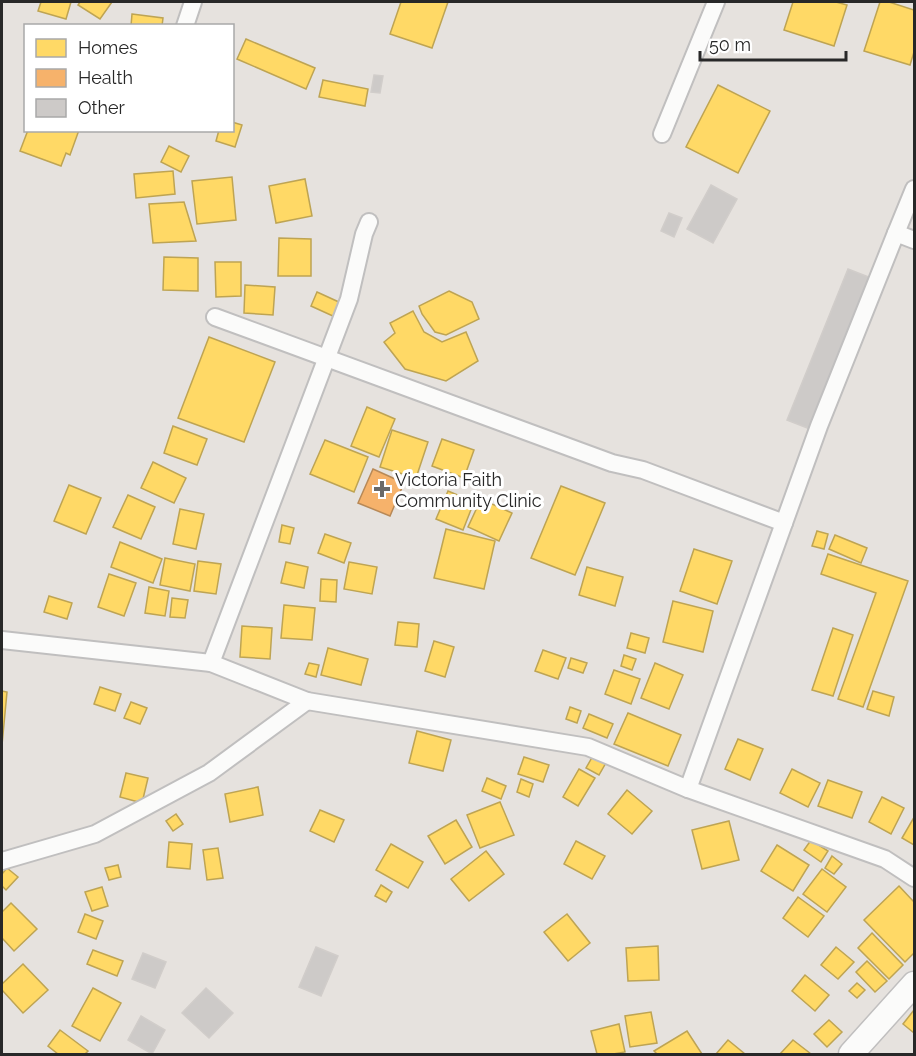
<svg xmlns="http://www.w3.org/2000/svg" width="916" height="1056" viewBox="0 0 916 1056" font-family="Raleway,sans-serif">
  <rect width="100%" height="100%" fill="#e6e2de"/>
  <g fill="#ffd966" stroke="#bea453" stroke-width="1.5">
    <polygon points="41,2 71,2 66,19 38,11"/>
    <polygon points="80,2 112,2 100,19 78,5"/>
    <polygon points="401,2 448,2 432,48 390,34"/>
    <polygon points="793,2 836,2 847,5 834,46 784,30"/>
    <polygon points="880,2 889,2 914,10 914,52 910,65 864,51"/>
    <polygon points="132,14 163,18 162,26 131,26"/>
    <polygon points="246,39 315,68 306,89 237,59"/>
    <polygon points="323,80 368,89 365,106 319,97"/>
    <polygon points="718,85 770,111 738,173 686,147"/>
    <polygon points="232,122 242,125 235,147 216,141 219,130 232,130"/>
    <polygon points="28,130 79,130 70,155 66,153 61,166 20,151"/>
    <polygon points="169,146 189,156 181,172 161,162"/>
    <polygon points="173,171 175,194 136,198 134,174"/>
    <polygon points="232,177 236,220 197,224 192,181"/>
    <polygon points="305,179 312,216 276,223 269,186"/>
    <polygon points="184,202 196,241 153,243 149,204"/>
    <polygon points="279,238 311,239 311,276 278,276"/>
    <polygon points="164,257 198,258 198,291 163,290"/>
    <polygon points="215,262 241,262 241,296 216,297"/>
    <polygon points="245,285 275,287 273,315 244,313"/>
    <polygon points="449,291 472,302 479,319 446,335 435,332 422,314 419,306"/>
    <polygon points="317,292 341,303 335,317 311,306"/>
    <polygon points="413,311 424,332 442,342 466,332 478,361 446,381 405,369 384,342 395,333 390,323"/>
    <polygon points="209,337 275,362 244,442 178,418"/>
    <polygon points="367,407 395,419 379,457 351,446"/>
    <polygon points="173,426 207,439 197,465 164,453"/>
    <polygon points="392,430 428,442 416,478 380,467"/>
    <polygon points="442,439 474,450 464,478 432,466"/>
    <polygon points="325,440 368,457 354,492 310,474"/>
    <polygon points="153,462 186,478 174,503 141,488"/>
    <polygon points="69,485 101,498 86,534 54,521"/>
    <polygon points="561,486 605,503 575,575 531,558"/>
    <polygon points="448,491 474,502 463,530 436,519"/>
    <polygon points="128,495 155,507 141,539 113,527"/>
    <polygon points="481,499 512,513 499,541 468,527"/>
    <polygon points="180,509 204,514 196,549 173,544"/>
    <polygon points="282,525 294,528 290,544 279,542"/>
    <polygon points="446,529 495,541 484,589 434,578"/>
    <polygon points="817,531 828,534 824,549 812,546"/>
    <polygon points="325,534 351,543 344,563 318,553"/>
    <polygon points="835,535 867,548 861,563 829,549"/>
    <polygon points="120,542 162,559 153,583 111,567"/>
    <polygon points="694,549 732,561 717,604 680,591"/>
    <polygon points="828,554 908,581 863,707 838,699 876,593 821,574"/>
    <polygon points="165,558 195,564 190,591 160,585"/>
    <polygon points="198,561 221,564 216,594 194,591"/>
    <polygon points="286,562 308,567 304,588 281,583"/>
    <polygon points="349,562 377,567 372,594 344,589"/>
    <polygon points="587,567 623,577 615,606 579,595"/>
    <polygon points="109,574 136,583 124,616 98,607"/>
    <polygon points="321,579 337,580 336,602 320,601"/>
    <polygon points="149,587 169,591 165,616 145,613"/>
    <polygon points="49,596 72,603 67,619 44,612"/>
    <polygon points="172,598 188,600 185,618 170,617"/>
    <polygon points="673,601 713,611 703,652 663,642"/>
    <polygon points="284,605 315,608 312,640 281,638"/>
    <polygon points="398,622 419,624 417,647 395,645"/>
    <polygon points="242,626 272,628 270,659 240,657"/>
    <polygon points="833,628 853,635 833,696 812,690"/>
    <polygon points="631,633 649,638 645,653 627,648"/>
    <polygon points="434,641 454,647 445,677 425,671"/>
    <polygon points="328,648 368,659 361,685 321,675"/>
    <polygon points="543,650 566,658 558,679 535,671"/>
    <polygon points="624,655 636,659 632,670 621,666"/>
    <polygon points="571,658 587,663 583,673 568,668"/>
    <polygon points="309,663 319,665 316,677 305,674"/>
    <polygon points="655,663 683,675 669,709 641,698"/>
    <polygon points="614,670 640,679 631,704 605,694"/>
    <polygon points="100,687 121,694 115,711 94,704"/>
    <polygon points="2,691 7,692 2,745"/>
    <polygon points="873,691 894,697 889,716 867,709"/>
    <polygon points="131,702 147,708 140,724 124,718"/>
    <polygon points="570,707 581,711 577,723 566,719"/>
    <polygon points="628,713 681,735 668,766 614,744"/>
    <polygon points="589,714 613,724 607,738 583,728"/>
    <polygon points="417,731 451,740 443,771 409,763"/>
    <polygon points="738,739 763,749 750,780 725,769"/>
    <polygon points="594,754 607,761 599,775 586,768"/>
    <polygon points="524,757 549,765 543,782 518,774"/>
    <polygon points="579,769 595,778 578,806 563,797"/>
    <polygon points="792,769 820,783 808,807 780,793"/>
    <polygon points="126,773 148,778 142,803 120,797"/>
    <polygon points="487,778 506,786 501,799 482,791"/>
    <polygon points="521,779 533,784 529,797 517,792"/>
    <polygon points="828,780 862,792 852,818 818,806"/>
    <polygon points="258,787 263,815 230,822 225,794"/>
    <polygon points="627,790 652,811 632,834 608,814"/>
    <polygon points="882,797 904,808 891,834 869,822"/>
    <polygon points="500,802 514,835 480,848 467,815"/>
    <polygon points="320,810 344,820 334,842 310,831"/>
    <polygon points="176,814 183,824 173,831 166,821"/>
    <polygon points="913,819 914,820 914,845 902,838"/>
    <polygon points="456,820 472,847 445,864 428,836"/>
    <polygon points="729,821 739,860 702,869 692,830"/>
    <polygon points="811,840 828,851 821,862 804,850"/>
    <polygon points="576,841 605,856 592,879 564,864"/>
    <polygon points="169,842 192,844 190,869 167,867"/>
    <polygon points="391,844 423,862 408,888 376,870"/>
    <polygon points="777,845 809,865 793,891 761,871"/>
    <polygon points="218,848 223,878 207,880 203,850"/>
    <polygon points="486,851 504,874 469,901 451,879"/>
    <polygon points="832,856 842,864 834,874 825,868"/>
    <polygon points="118,865 121,877 109,880 105,868"/>
    <polygon points="7,868 18,877 6,890 2,886 2,874"/>
    <polygon points="822,869 846,887 827,912 803,894"/>
    <polygon points="381,885 392,892 386,902 375,896"/>
    <polygon points="899,886 914,902 914,953 905,962 864,920"/>
    <polygon points="102,887 108,906 92,911 85,892"/>
    <polygon points="798,897 824,916 808,937 783,918"/>
    <polygon points="11,903 37,929 14,951 2,938 2,912"/>
    <polygon points="85,914 103,921 96,939 78,932"/>
    <polygon points="567,914 590,943 568,961 544,932"/>
    <polygon points="872,933 903,965 889,979 858,948"/>
    <polygon points="658,946 659,980 628,981 626,948"/>
    <polygon points="836,947 854,962 838,979 821,965"/>
    <polygon points="93,950 123,961 117,976 87,964"/>
    <polygon points="867,961 887,981 875,992 856,972"/>
    <polygon points="23,964 48,990 23,1013 2,990 2,984"/>
    <polygon points="805,975 829,995 815,1011 792,991"/>
    <polygon points="857,983 865,990 857,998 849,991"/>
    <polygon points="93,988 121,1003 100,1041 72,1026"/>
    <polygon points="914,1010 914,1033 903,1024"/>
    <polygon points="651,1012 657,1043 630,1047 625,1016"/>
    <polygon points="829,1020 842,1032 827,1047 814,1034"/>
    <polygon points="619,1024 625,1052 613,1054 597,1054 591,1031"/>
    <polygon points="60,1030 88,1051 85,1054 58,1054 48,1046"/>
    <polygon points="687,1031 702,1054 657,1054 654,1051"/>
    <polygon points="728,1040 745,1054 716,1054"/>
    <polygon points="793,1040 811,1054 780,1054"/>
  </g>
  <polygon fill="#f6b26b" stroke="#b88957" stroke-width="1.5" points="373,469 404,483 390,516 358,503"/>
  <g fill="#cdcac8" stroke="#d1cdca" stroke-width="1.5">
    <polygon points="374,75 383,76 380,93 371,92"/>
    <polygon points="711,185 737,199 713,243 687,229"/>
    <polygon points="669,213 682,218 674,237 661,231"/>
    <polygon points="848,269 871,278 810,429 787,420"/>
    <polygon points="316,947 338,956 321,996 299,987"/>
    <polygon points="143,953 166,962 155,988 132,979"/>
    <polygon points="206,988 233,1013 209,1038 182,1013"/>
    <polygon points="141,1016 165,1030 152,1054 128,1040"/>
  </g>
  <g fill="none" stroke-linecap="round" stroke-linejoin="round">
    <defs>
      <g id="street">
        <polyline points="185,26 193,2"/>
        <polyline points="662,134 716,2"/>
        <polyline points="896,233 914,189"/>
        <polyline points="215,317 612,463 643,470 784,523"/>
        <polyline points="2,640 211,663 307,701 588,747 688,789 885,859 914,878"/>
        <polyline points="211,663 349,299 364,234 369,222"/>
        <polyline points="688,789 819,426 896,233 914,240"/>
        <polyline points="2,861 95,834 209,773 307,701"/>
      </g>
      <polyline id="secondary" points="851,1054 914,984"/>
    </defs>
    <use href="#street" stroke="#c0bfbf" stroke-width="20"/>
    <use href="#secondary" stroke="#c0bfbf" stroke-width="27"/>
    <use href="#street" stroke="#fbfbfa" stroke-width="16"/>
    <use href="#secondary" stroke="#fbfbfa" stroke-width="24"/>
  </g>
  <path fill="#6a6968" stroke="#fff" stroke-width="2" d="M379 480h6v6h6v6h-6v6h-6v-6h-6v-6h6z"/>
  <g text-anchor="middle" dominant-baseline="central" stroke-width="6" stroke-linejoin="round" paint-order="stroke">
    <g font-size="18" fill="#282828" stroke="#fff" text-anchor="start">
      <text x="395" y="479">Victoria Faith<tspan x="395" dy="21">Community Clinic</tspan></text>
    </g>
  </g>
  <rect width="916" height="1056" fill="none" stroke="#282828" stroke-width="6"/>
  <rect x="24" y="24" width="210" height="108" fill="#ffffff" stroke="#a9a9a9" stroke-width="1.5"/>
  <rect x="36" y="39" width="30" height="18" fill="#ffd966" stroke="#a9a9a9" stroke-width="1.5"/>
  <text x="78" y="54" font-size="18" fill="#282828">Homes</text>
  <rect x="36" y="69" width="30" height="18" fill="#f6b26b" stroke="#a9a9a9" stroke-width="1.5"/>
  <text x="78" y="84" font-size="18" fill="#282828">Health</text>
  <rect x="36" y="99" width="30" height="18" fill="#cdcac8" stroke="#a9a9a9" stroke-width="1.5"/>
  <text x="78" y="114" font-size="18" fill="#282828">Other</text>
  <path d="M700 51v9h146v-9" fill="none" stroke="#282828" stroke-width="3"/>
  <text x="709" y="51" font-size="18" fill="#282828" stroke="#ffffff" stroke-width="4.5" paint-order="stroke">50 m</text>
</svg>
